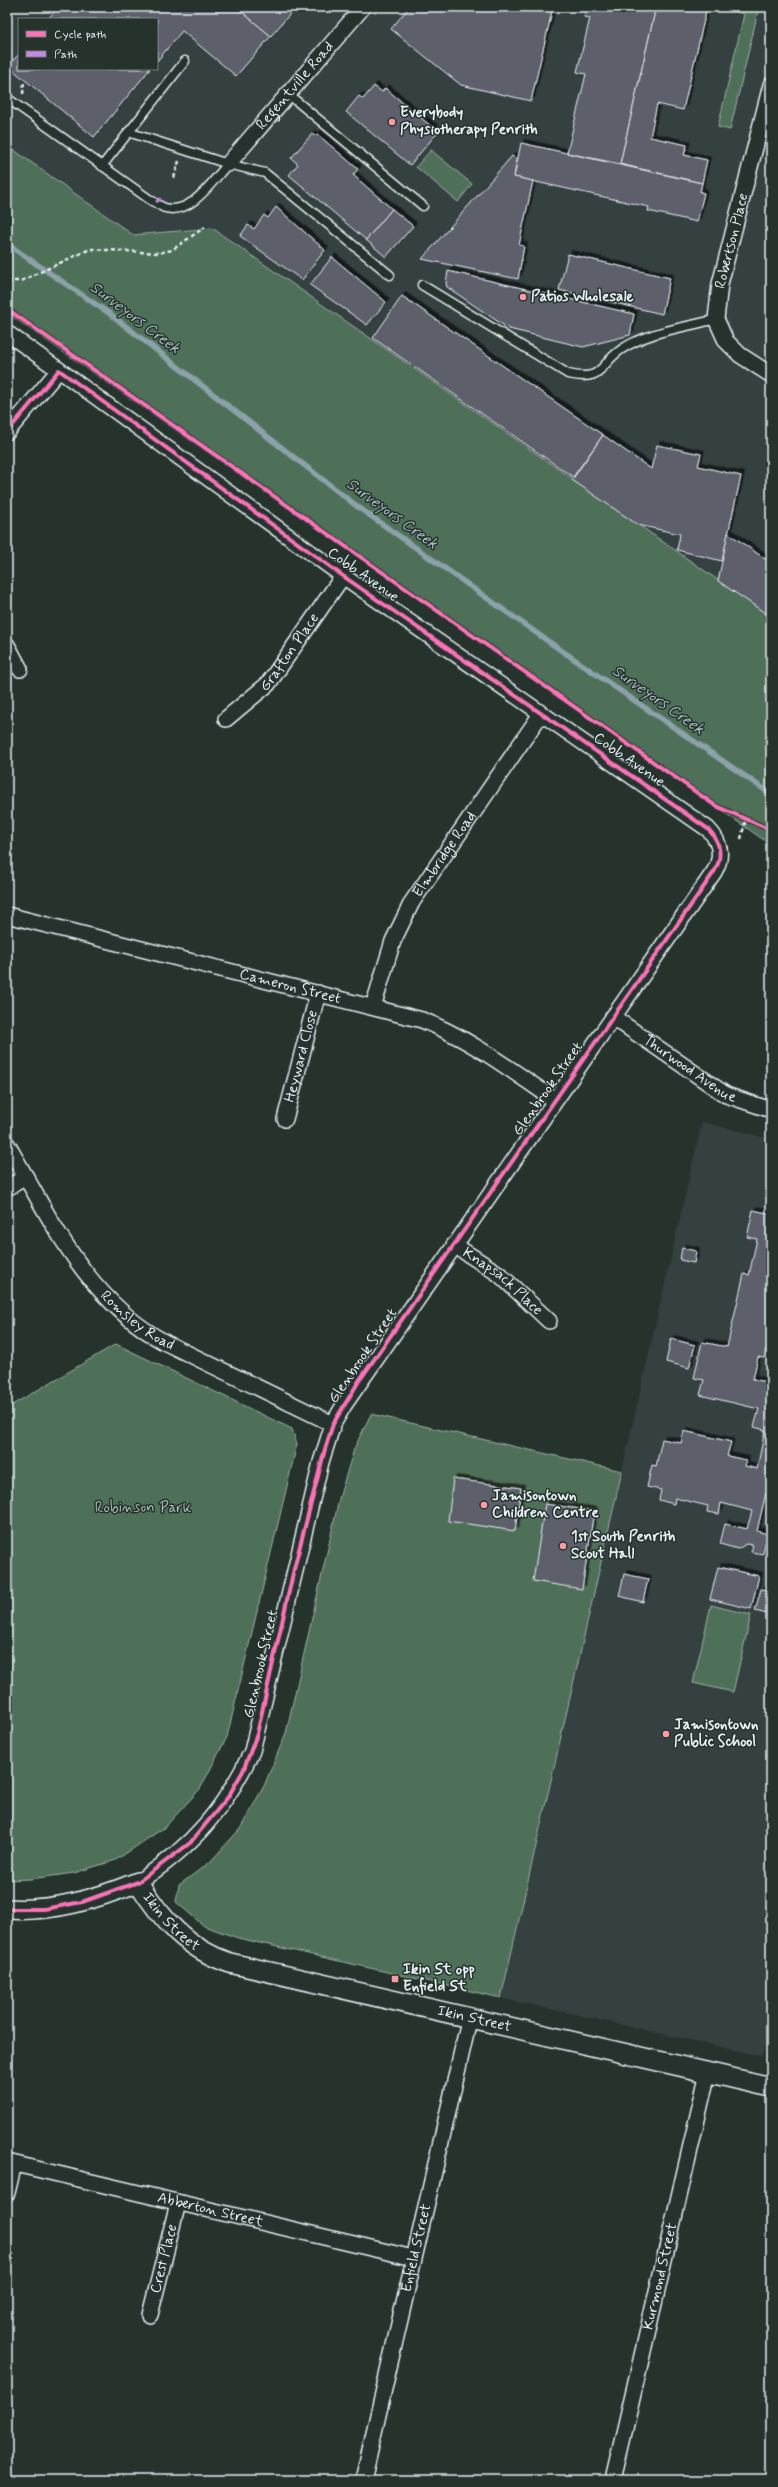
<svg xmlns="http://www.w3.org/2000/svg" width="778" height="2487" viewBox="0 0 778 2487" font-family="Mynerve,sans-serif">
  <defs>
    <filter id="shadow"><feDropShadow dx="3.5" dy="-3.5" stdDeviation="0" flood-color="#0009"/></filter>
  </defs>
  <rect width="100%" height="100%" fill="#26332d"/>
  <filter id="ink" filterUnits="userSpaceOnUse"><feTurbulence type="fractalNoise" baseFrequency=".025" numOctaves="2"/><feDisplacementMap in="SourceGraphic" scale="8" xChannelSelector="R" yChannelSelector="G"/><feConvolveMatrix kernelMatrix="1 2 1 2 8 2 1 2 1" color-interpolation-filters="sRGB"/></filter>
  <g filter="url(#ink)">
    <g fill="#364040" fill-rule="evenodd">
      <path d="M7 7H771V617L212 228 133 235 7 145ZM19 19H157V69H19Z"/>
      <polygon points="702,1122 771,1139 771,2018 762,2056 501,1998"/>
    </g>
    <g fill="#4f6f58" stroke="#9cb0a8">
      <polygon points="728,7 759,7 730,130 718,127 744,14 727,9"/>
      <polygon points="7,145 133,235 212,228 771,617 771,845 7,313"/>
      <polygon points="431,150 472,184 458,202 416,167"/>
      <polygon points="116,1344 292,1429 297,1444 227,1737 200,1789 165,1827 116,1860 74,1873 31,1879 7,1880 7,1408"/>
      <polygon points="371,1414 622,1471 501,1998 238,1938 204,1926 176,1902 179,1885 210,1862 240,1829 264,1786 286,1733 340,1495 354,1449"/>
      <polygon points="711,1605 751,1615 733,1692 693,1683"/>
    </g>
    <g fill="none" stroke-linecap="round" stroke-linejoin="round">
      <polyline stroke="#8ca1a9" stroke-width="5.5" points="7,244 110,314 358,507 552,644 771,794"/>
    </g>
    <g fill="#5d5e6b" stroke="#e8f1f8" filter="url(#shadow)">
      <polygon points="58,7 236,7 271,36 236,76 182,31 157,61 157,19 48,19"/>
      <polygon points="236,7 296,7 271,36"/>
      <polygon points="409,7 553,7 531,101 461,85 391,29"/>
      <polygon points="586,7 656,7 620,164 567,153 586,74 577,72 590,18 584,17"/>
      <polygon points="656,7 707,7 683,110 657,104 650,137 687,145 684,155 707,160 702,183 620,164"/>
      <polygon points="19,54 19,69 150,69 94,137 8,66"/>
      <polygon points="374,86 382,92 385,88 438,132 410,165 346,112 359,96 363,99"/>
      <polygon points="312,134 315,136 317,134 358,169 353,175 392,209 366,240 289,175 298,164 291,158"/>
      <polygon points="521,143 702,183 700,192 704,193 697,222 648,211 649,207 514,177"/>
      <polygon points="512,156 517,159 514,177 533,181 519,245 524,246 518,279 422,259"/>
      <polygon points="276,207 325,250 302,280 240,236 248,225 254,229 264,215 268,218"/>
      <polygon points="392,209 413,226 386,257 366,240"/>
      <polygon points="568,254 670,278 662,314 559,290"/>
      <polygon points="332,257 386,302 367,325 310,285"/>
      <polygon points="448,271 634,314 630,335 583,347 509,329 447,287 446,283"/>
      <polygon points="402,296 603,435 573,477 373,338"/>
      <polygon points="771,308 771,328 767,325"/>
      <polygon points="603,435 651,469 657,445 701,454 698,466 741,476 722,561 677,550 680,534 638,525 572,480"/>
      <polygon points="728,533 771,563 771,617 718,581"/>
      <polygon points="753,1210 771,1214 771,1350 766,1349 764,1358 758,1357 753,1379 771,1383 771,1494 766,1493 757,1531 767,1534 763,1554 751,1552 753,1545 746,1544 738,1549 720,1544 725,1524 747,1529 752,1511 721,1503 719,1514 707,1512 708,1506 675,1498 674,1504 659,1500 661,1490 647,1487 652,1465 656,1466 662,1439 681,1443 684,1431 731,1442 727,1456 746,1460 745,1466 757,1469 765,1430 754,1427 759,1409 700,1395 704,1380 694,1378 702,1342 727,1347 744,1274 749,1275 757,1239 747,1237"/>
      <polygon points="682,1248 696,1251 694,1263 680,1260"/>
      <polygon points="671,1339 695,1345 689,1368 666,1362"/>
      <polygon points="453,1479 521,1488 515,1531 448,1521"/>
      <polygon points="545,1504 594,1511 582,1589 533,1581"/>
      <polygon points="718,1567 759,1576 751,1609 710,1599"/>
      <polygon points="624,1574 648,1579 643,1602 619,1596"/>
      <polygon points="761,1589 771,1591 771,1615 755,1611"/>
    </g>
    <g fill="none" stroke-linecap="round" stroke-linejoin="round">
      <defs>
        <g id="service">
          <polyline points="288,94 423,206"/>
          <path d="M7 98 149 199C154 202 160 206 165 208 192 215 212 181 228 164"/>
          <polyline points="128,132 228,164 265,173 390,275"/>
          <polyline points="102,166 185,61"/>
          <path d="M422 285 568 374C604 382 598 365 622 349 649 331 685 328 716 319"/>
        </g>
        <g id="minor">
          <polyline points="771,85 720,284 716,319 726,341 740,355 771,375"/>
          <path id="s1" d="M228 164 363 7"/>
          <polyline points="7,333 59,370"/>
          <path d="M7 432 59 370 343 576 708 829C721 842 723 857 714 872L344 1405 333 1424 321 1462 252 1751C225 1809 192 1847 138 1882"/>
          <polyline points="7,645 20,669"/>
          <path id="s2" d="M226 719 268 684 343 576"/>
          <path id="s3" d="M7 915 422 1020C471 1039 512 1071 555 1100"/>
          <path id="s4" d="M373 1007 393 941 412 902 541 714"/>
          <path id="s5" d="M613 1017 726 1095 771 1110"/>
          <path id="s6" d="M285 1119 318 993"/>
          <path id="s7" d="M7 1144C51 1219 86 1300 166 1343L333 1424"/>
          <polyline points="7,1188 26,1177"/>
          <path id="s8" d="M454 1245 499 1274 549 1321"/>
          <path id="s9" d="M7 2162 413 2258"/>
          <polyline points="7,2193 14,2164"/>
          <path id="s10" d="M150 2315 178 2203"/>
          <path id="s11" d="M363 2480 470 2016"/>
          <path id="s12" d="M613 2480 708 2072"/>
        </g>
        <g id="tertiary">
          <path id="s13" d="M7 1909C54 1912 96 1899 138 1882 161 1919 187 1949 230 1963L771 2087"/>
        </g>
      </defs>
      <use href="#service" stroke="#e8f1f8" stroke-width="11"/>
      <use href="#minor" stroke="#e8f1f8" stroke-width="18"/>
      <use href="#tertiary" stroke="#e8f1f8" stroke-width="22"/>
      <g stroke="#e8f1f8" stroke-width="2.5" stroke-dasharray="4 3" stroke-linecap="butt">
        <polyline points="23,94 24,81"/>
        <polyline points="174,178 179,161"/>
        <polyline points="7,281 21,281 90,249 158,253 172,250 205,227"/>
        <polyline points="741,839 746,818"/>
      </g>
      <use href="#service" stroke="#26332d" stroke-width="8"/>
      <use href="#minor" stroke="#26332d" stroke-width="15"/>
      <use href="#tertiary" stroke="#26332d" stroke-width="19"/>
      <polyline stroke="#c787e3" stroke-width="3" stroke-dasharray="6 3" stroke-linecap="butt" points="156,202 162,198"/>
      <defs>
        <g id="cycleway">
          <polyline points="7,309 716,806 771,830"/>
          <path d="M7 432 59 370 343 576 708 829C721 842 723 857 714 872L359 1381 333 1424 325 1449 294 1569 257 1734 243 1771 228 1797 190 1843 138 1882 82 1902 44 1909H7"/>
        </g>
      </defs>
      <use href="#cycleway" stroke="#26332d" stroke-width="6"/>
      <use href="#cycleway" stroke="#fb73b8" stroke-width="4"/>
    </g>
  </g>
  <g fill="#ff9aa2" stroke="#26332d" stroke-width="1.5">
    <circle cx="392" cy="122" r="4"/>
    <circle cx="523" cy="297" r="4"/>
    <circle cx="484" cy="1505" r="4"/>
    <circle cx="563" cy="1546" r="4"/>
    <circle cx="666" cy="1734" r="4"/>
    <rect x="391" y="1975" width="8" height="8" rx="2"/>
  </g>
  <g text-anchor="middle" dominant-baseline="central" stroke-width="3" stroke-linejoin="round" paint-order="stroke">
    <g font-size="15" fill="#e8f1f8" stroke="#26332d">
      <text stroke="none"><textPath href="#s1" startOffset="103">Regentville Road</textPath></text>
      <text transform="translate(732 241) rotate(-76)">Robertson Place</text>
      <text transform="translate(363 575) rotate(35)">Cobb Avenue</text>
      <text stroke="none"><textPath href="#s2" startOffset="93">Grafton Place</textPath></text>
      <text transform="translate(629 760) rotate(35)">Cobb Avenue</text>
      <text stroke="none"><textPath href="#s4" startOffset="170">Elmbridge Road</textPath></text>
      <text stroke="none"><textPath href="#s3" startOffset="292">Cameron Street</textPath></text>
      <text stroke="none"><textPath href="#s6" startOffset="65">Heyward Close</textPath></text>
      <text stroke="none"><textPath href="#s5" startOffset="93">Thurwood Avenue</textPath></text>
      <text transform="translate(548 1089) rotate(-55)">Glenbrook Street</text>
      <text stroke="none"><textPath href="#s8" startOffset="61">Knapsack Place</textPath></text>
      <text stroke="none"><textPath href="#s7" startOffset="222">Romsley Road</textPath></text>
      <text transform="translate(363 1356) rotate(-56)">Glenbrook Street</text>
      <text transform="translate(261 1664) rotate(-77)">Glenbrook Street</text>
      <text stroke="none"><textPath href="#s13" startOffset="187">Ikin Street</textPath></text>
      <text stroke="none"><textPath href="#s13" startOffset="511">Ikin Street</textPath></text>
      <text stroke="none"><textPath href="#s9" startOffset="209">Abberton Street</textPath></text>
      <text stroke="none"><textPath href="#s11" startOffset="238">Enfield Street</textPath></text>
      <text stroke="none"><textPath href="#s10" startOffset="58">Crest Place</textPath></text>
      <text stroke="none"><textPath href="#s12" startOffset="209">Kurmond Street</textPath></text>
    </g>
    <g font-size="15" font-weight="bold" fill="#e8f1f8" stroke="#26332d" text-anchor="start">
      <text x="400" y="113">Everybody<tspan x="400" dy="17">Physiotherapy Penrith</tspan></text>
      <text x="531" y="297">Patios Wholesale</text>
      <text x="492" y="1496">Jamisontown<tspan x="492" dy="17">Children Centre</tspan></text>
      <text x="571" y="1537">1st South Penrith<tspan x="571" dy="17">Scout Hall</tspan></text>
      <text x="674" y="1725">Jamisontown<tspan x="674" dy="17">Public School</tspan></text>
      <text x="403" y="1970">Ikin St opp<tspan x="403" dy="17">Enfield St</tspan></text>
    </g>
    <g font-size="15" fill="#abbdb8" stroke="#26332d">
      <text x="143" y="1508">Robinson Park</text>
    </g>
    <g font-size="16" font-style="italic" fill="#aabbc3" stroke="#26332d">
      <text transform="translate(135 318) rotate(37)">Surveyors Creek</text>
      <text transform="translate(392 514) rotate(36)">Surveyors Creek</text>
      <text transform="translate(658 700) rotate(35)">Surveyors Creek</text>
    </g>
  </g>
  <rect width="778" height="2487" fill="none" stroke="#26332d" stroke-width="24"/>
  <rect x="12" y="12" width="754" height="2463" fill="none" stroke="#e8f1f8" stroke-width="1.5" filter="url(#ink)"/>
  <rect x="18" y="18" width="140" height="52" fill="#26332d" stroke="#747f7e"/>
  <rect x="26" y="31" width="20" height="6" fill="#fb73b8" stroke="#747f7e"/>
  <text x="54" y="38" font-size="12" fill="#e8f1f8">Cycle path</text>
  <rect x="26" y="51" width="20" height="6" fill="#c787e3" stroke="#747f7e"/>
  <text x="54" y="58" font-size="12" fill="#e8f1f8">Path</text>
</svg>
